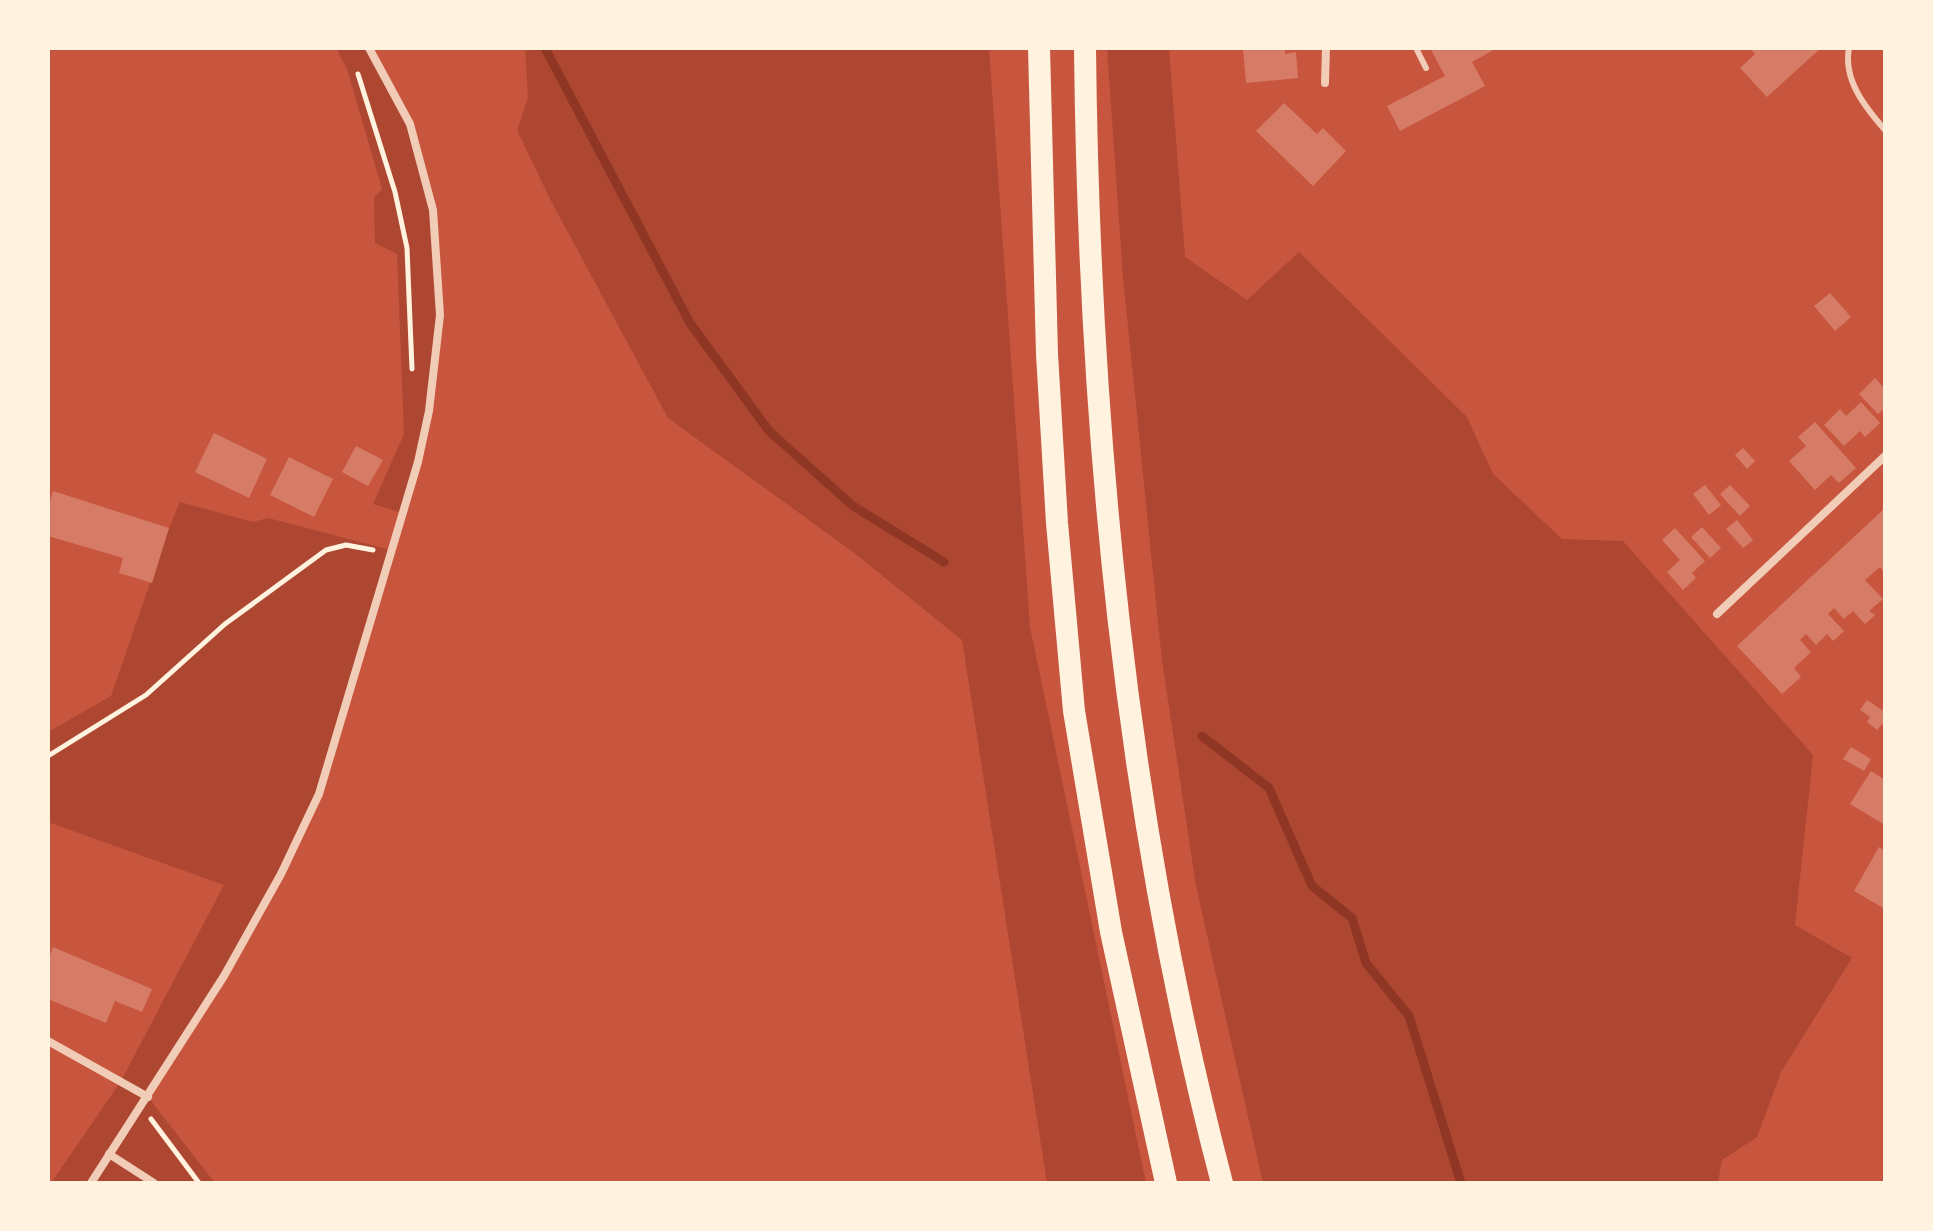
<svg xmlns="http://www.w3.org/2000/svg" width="1933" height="1231" viewBox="0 0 1933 1231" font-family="'Exo 2',sans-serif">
  <rect width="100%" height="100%" fill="#c8553d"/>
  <g fill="#ae4732">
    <polygon points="336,48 369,48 410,124 433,210 440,315 429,411 402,513 373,504 404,434 397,254 375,243 374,198 382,189 347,69"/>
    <polygon points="525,48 989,48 1030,627 1146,1183 1047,1183 962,640 853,552 668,418 550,199 517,130 528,98"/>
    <polygon points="1107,48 1169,48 1185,257 1247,300 1299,252 1467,417 1493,474 1562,539 1623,541 1813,755 1795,925 1852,958 1781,1072 1757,1137 1722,1160 1718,1183 1263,1183 1196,886 1162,661 1123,277"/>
    <polygon points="180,502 253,522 268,518 391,550 319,794 281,874 148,1097 215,1183 51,1183 121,1081 224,885 48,822 48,732 111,696 169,528"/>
  </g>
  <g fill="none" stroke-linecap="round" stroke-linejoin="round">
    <g stroke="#8f3625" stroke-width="9">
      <polyline points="545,48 690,323 769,431 853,506 944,562"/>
      <polyline points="1202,736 1269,788 1312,886 1352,918 1366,963 1409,1016 1461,1183"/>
    </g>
  </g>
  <g fill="#d67c66">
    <polygon points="1243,48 1285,48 1285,54 1296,52 1298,78 1246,83"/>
    <polygon points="1430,48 1497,48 1472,62 1485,86 1400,131 1387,106 1445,76"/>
    <polygon points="1750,48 1821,48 1767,97 1740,68 1755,54"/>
    <polygon points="1284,103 1317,134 1323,128 1346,151 1313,186 1256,131"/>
    <polygon points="1830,293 1851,317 1835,331 1814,306"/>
    <polygon points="1875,378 1885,389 1885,408 1878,414 1859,394"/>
    <polygon points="1861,402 1880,423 1865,437 1860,431 1844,446 1824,425 1840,409 1846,416"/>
    <polygon points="1815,422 1856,468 1839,483 1831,475 1815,490 1789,461 1806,446 1798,437"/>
    <polygon points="214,433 267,459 249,498 195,472"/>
    <polygon points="356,446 383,460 368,486 342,472"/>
    <polygon points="1743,448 1755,461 1747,469 1735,455"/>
    <polygon points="289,457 333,479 314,517 270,495"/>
    <polygon points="1705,485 1721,505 1709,515 1693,494"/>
    <polygon points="1730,485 1750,506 1740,516 1720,494"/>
    <polygon points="53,491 169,528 152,583 119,573 123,558 48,536 48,509"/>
    <polygon points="1885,508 1885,573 1880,567 1865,580 1883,599 1869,611 1875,615 1865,624 1853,611 1844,619 1834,608 1828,614 1844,631 1833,641 1827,634 1816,645 1806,634 1800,640 1811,652 1794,668 1801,677 1782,694 1737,646"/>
    <polygon points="1737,520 1753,540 1743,548 1726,529"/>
    <polygon points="1702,527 1721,548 1710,558 1691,537"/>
    <polygon points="1675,528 1705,561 1692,573 1696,578 1683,590 1667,572 1680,560 1662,540"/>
    <polygon points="1867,700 1885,712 1885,726 1882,724 1877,730 1867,722 1870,717 1860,710"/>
    <polygon points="1851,747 1871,759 1864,771 1843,759"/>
    <polygon points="1871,771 1885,780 1885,825 1850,804"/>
    <polygon points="1879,847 1885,851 1885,909 1854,891"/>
    <polygon points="53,947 152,989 142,1012 115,1001 106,1023 48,999 48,960"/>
  </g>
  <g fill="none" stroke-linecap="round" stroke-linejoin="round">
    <g stroke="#fff3e0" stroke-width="5">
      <polyline points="358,74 395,192 407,248 412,369"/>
      <polyline points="48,756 146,695 225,624 326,550 346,545 373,550"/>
      <polyline points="151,1119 199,1183"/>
    </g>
    <g stroke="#f1ccb7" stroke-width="6">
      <polyline points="1416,48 1426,68"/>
      <path d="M1849 48C1843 80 1865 107 1885 130"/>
    </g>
    <g stroke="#f1ccb7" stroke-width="8">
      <polyline points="1325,83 1326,48"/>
      <polyline points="1717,614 1885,456"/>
      <polyline points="48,1041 148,1097"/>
      <polyline points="109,1154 154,1183"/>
      <polyline points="91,1183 224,976 281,874 319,794 418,462 429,411 440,315 433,210 410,124 369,48"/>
    </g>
    <g stroke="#fff3e0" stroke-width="22">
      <polyline points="1039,48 1047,354 1057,523 1074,711 1111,932 1166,1183"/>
      <path d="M1085 48C1089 429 1125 814 1222 1183"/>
    </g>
  </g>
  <rect width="1933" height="1231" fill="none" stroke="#fff3e0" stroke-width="100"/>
</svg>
